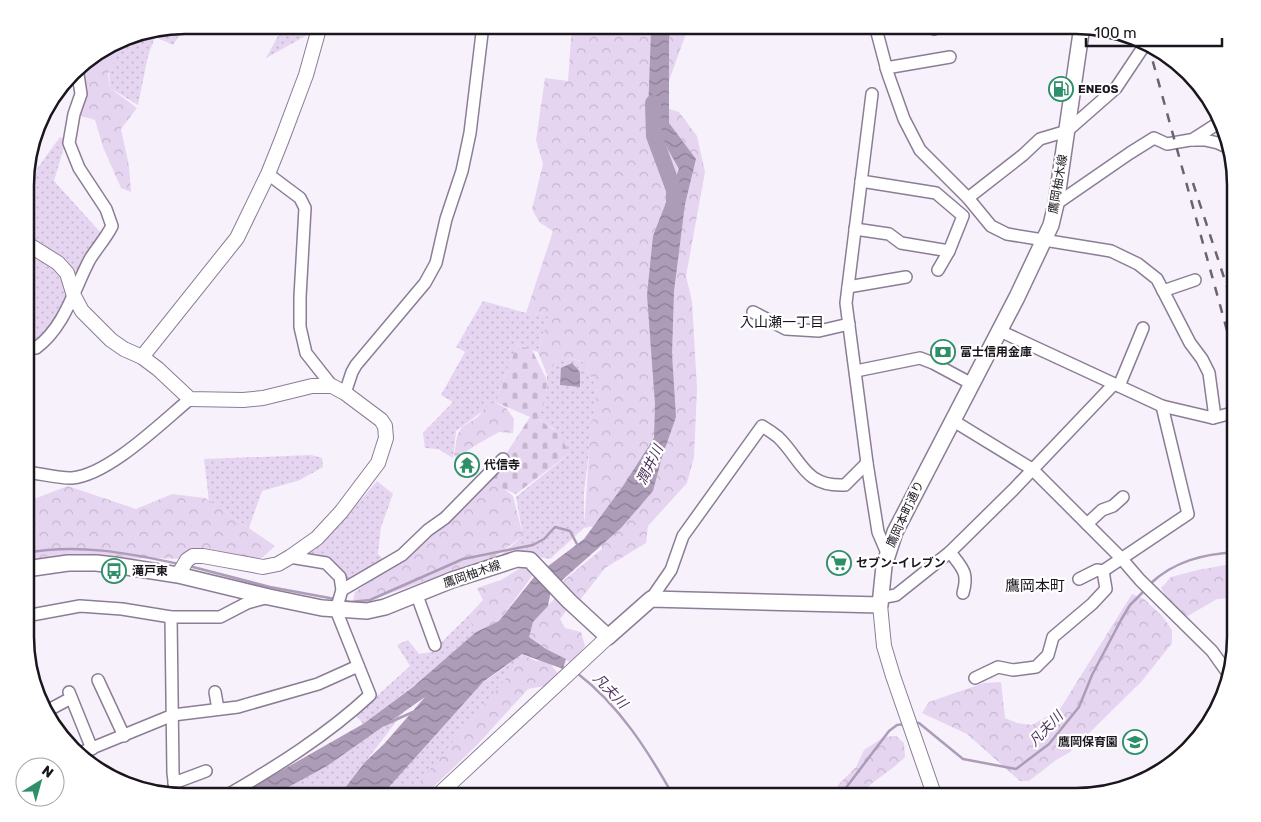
<svg xmlns="http://www.w3.org/2000/svg" width="1261" height="822" viewBox="0 0 1261 822" font-family="Rubik,'Noto Sans JP',sans-serif">
  <defs>
    <pattern id="grass-dots" width="8" height="8" patternUnits="userSpaceOnUse" patternTransform="scale(1.25)"><rect width="8" height="8" fill="#e6d5f1"/><path d="M2 2h.1M6 6h.1" fill="none" stroke="#c5b6ce" stroke-width="1.8" stroke-linecap="round"/></pattern>
    <pattern id="forest-crowns" width="20" height="18" patternUnits="userSpaceOnUse" patternTransform="scale(1.25)"><rect width="20" height="18" fill="#e6d5f1"/><path d="M2 6a3 3 0 1 1 6 0M12 15a3 3 0 1 1 6 0" fill="none" stroke="#c5b6ce"/></pattern>
    <pattern id="cemetery-stones" width="16" height="16" patternUnits="userSpaceOnUse" patternTransform="scale(1.25)"><rect width="16" height="16" fill="#e6d5f1"/><path d="M2 7V4a2 2 0 0 1 4 0v3zM10 15v-3a2 2 0 0 1 4 0v3z" fill="#c5b6ce"/></pattern>
    <pattern id="water-waves" width="16" height="10" patternUnits="userSpaceOnUse" patternTransform="scale(1.25)"><rect width="16" height="10" fill="#ad9cb8"/><path d="M0 5q4-4 8 0t8 0" fill="none" stroke="#8c7e95"/></pattern>
  </defs>
  <rect width="100%" height="100%" fill="#f7f1fc"/>
  <g fill="url(#grass-dots)">
    <polygon points="186,25 173,45 155,37 148,56 138,105 110,88 109,71 124,37"/>
    <polygon points="284,25 313,25 311,33 266,58"/>
    <polygon points="60,137 66,140 54,181 101,233 76,288 52,327 36,341 26,336 26,241 34,202 26,194 26,184"/>
    <polygon points="483,301 526,313 549,314 538,352 517,345 495,402 456,431 453,458 438,449 425,448 423,433 453,402 441,395 465,352 456,347"/>
    <polygon points="559,357 582,361 597,387 584,493 584,528 550,559 527,555 493,562 523,536 516,497 570,453 554,429 537,418 547,389 547,375"/>
    <polygon points="311,455 322,458 323,467 300,480 262,491 249,528 209,501 204,459"/>
    <polygon points="377,481 393,494 381,527 378,554 388,564 345,588 337,569 302,556 334,531"/>
    <polygon points="470,614 476,632 424,678 363,724 356,715 410,666 397,645 408,640 419,654 432,652"/>
    <polygon points="522,654 512,671 412,792 407,797 380,797 393,781 480,685"/>
    <polygon points="409,705 346,787 340,797 265,797"/>
  </g>
  <g fill="url(#forest-crowns)">
    <polygon points="572,25 689,25 660,106 679,112 697,136 705,172 686,276 692,301 697,389 694,457 687,483 648,526 646,543 605,568 580,600 563,581 602,549 600,525 584,528 590,439 597,387 582,361 559,357 547,375 538,352 549,314 526,313 553,231 539,222 532,209 543,164 536,140 545,78 568,81"/>
    <polygon points="125,37 108,74 110,88 137,108 121,129 129,166 131,192 121,188 103,147 95,120 78,115 76,88 93,56"/>
    <path d="M26 196 34 202C35 216 37 228 29 240L26 238Z"/>
    <polygon points="495,402 507,409 514,419 513,433 499,432 476,445 464,453 458,460 454,455 457,436 462,427 478,417 484,409"/>
    <polygon points="491,478 513,496 523,536 493,558 376,598 353,601 355,592 405,556 454,517 459,508"/>
    <polygon points="68,486 136,509 172,494 205,498 275,546 262,558 221,560 148,558 26,564 26,502"/>
    <polygon points="1236,563 1236,598 1217,599 1186,617 1167,599 1161,588 1171,577 1198,570"/>
    <polygon points="525,565 535,572 499,621 476,632 472,625 470,614 483,600 477,588 501,580"/>
    <polygon points="1132,594 1144,599 1163,617 1172,630 1172,643 1142,681 1070,752 1056,760 1029,781 1020,781 967,734 922,713 929,702 984,683 1001,682 1005,718 1017,723 1032,725 1060,709"/>
    <polygon points="556,597 569,607 560,619 565,628 581,632 585,646 572,663 540,647 529,637 530,625"/>
    <polygon points="522,654 536,661 548,660 558,674 545,686 528,689 478,744 423,797 407,797 512,671"/>
    <path d="M896 736 904 743 905 757C892 771 871 780 860 797H831L838 785 856 767 864 750 884 737Z"/>
  </g>
  <polygon fill="url(#cemetery-stones)" points="517,345 532,350 547,380 546,399 537,418 557,432 570,453 516,494 502,488 491,478 509,457 506,454 530,417 495,402"/>
  <g fill="url(#water-waves)">
    <polygon points="652,25 671,25 669,38 669,123 696,159 685,204 674,291 672,354 676,417 662,457 653,491 621,528 551,590 548,606 533,622 529,637 546,649 566,659 563,669 522,654 483,682 380,797 338,797 365,762 384,744 425,697 327,766 270,797 235,797 363,724 413,687 476,632 499,621 535,576 584,539 623,486 654,438 655,404 647,295 653,236 679,169 648,114 651,31"/>
    <polygon points="572,363 580,372 580,387 560,385 561,368"/>
  </g>
  <g fill="none" stroke-linecap="round" stroke-linejoin="round">
    <g stroke="#ad9cb8" stroke-width="2.5">
      <path d="M26 553C77 543 128 553 179 564"/>
      <polyline points="189,566 270,587 335,599"/>
      <path d="M1150 584C1174 561 1204 554 1236 552"/>
      <polyline points="342,600 350,602 370,600 463,559 533,545 544,539 555,527 570,531 578,546"/>
      <path d="M577 673C620 706 648 751 674 797"/>
      <polyline points="915,723 919,723 963,759 1016,769 1049,744 1079,707 1092,675 1121,620 1130,605 1145,590"/>
      <polyline points="384,725 413,712"/>
      <polyline points="839,797 889,731 897,725 905,724"/>
    </g>
    <polyline stroke="#ad9cb8" stroke-width="16" points="653,103 654,136 674,190 674,207"/>
    <defs>
      <g id="minor">
        <polyline points="875,25 888,74 904,119 920,150 968,198 991,226 1007,234 1111,251 1138,264 1157,279 1190,343 1202,359 1209,373 1214,410 1213,418"/>
        <polyline points="933,25 934,29"/>
        <polyline points="886,68 950,57"/>
        <polyline points="872,94 846,303 867,463 878,532 887,553"/>
        <polyline points="1192,140 1220,122"/>
        <polyline points="268,174 300,198 305,208 300,297 300,327 306,353 332,386"/>
        <polyline points="968,198 1023,155 1040,139 1067,131 1116,88 1146,43"/>
        <polyline points="1056,204 1130,153 1154,138 1167,144 1190,140 1205,140 1218,143 1227,147"/>
        <polyline points="855,229 889,234 901,243 949,251 963,216 936,193 861,181"/>
        <polyline points="938,270 949,251"/>
        <polyline points="848,287 906,277"/>
        <polyline points="1163,291 1195,280"/>
        <polyline points="753,312 786,329 819,331 849,324"/>
        <polyline points="1000,331 1162,406 1213,418 1236,412"/>
        <path d="M36 348C65 327 74 289 90 259 97 248 106 238 112 226L106 209 79 168 69 143 74 114 81 94 77 68"/>
        <polyline points="856,371 920,358 933,363 972,384"/>
        <polyline points="1119,386 1143,328"/>
        <polyline points="345,393 352,372 356,365 425,283 436,263 446,219 462,171 470,133 483,25"/>
        <polyline points="952,420 1032,469 1121,558 1140,580 1212,651 1227,672"/>
        <path d="M26 472C38 473 62 479 72 478 109 475 162 422 190 399"/>
        <polyline points="1087,524 1102,510 1113,506 1123,497"/>
        <path d="M950 552C962 568 969 572 963 593"/>
        <polyline points="290,557 326,563 340,577 342,590"/>
        <polyline points="1079,579 1097,570 1103,571 1188,514 1162,406"/>
        <polyline points="418,593 419,601 435,645"/>
        <polyline points="880,598 896,595 950,552 1013,490 1114,384"/>
        <path d="M651 599 671 570 683 536 762 426C767 429 773 433 778 437 802 460 804 487 845 485L867 463"/>
        <polyline points="26,616 80,606 122,609 171,617 220,617 247,603 269,597"/>
        <polyline points="171,617 173,773 176,796"/>
        <polyline points="975,678 998,667 1013,670 1036,667 1048,655 1053,637 1092,604 1106,589 1103,571"/>
        <polyline points="98,680 124,736"/>
        <polyline points="69,692 92,749"/>
        <polyline points="215,692 218,709"/>
        <polyline points="45,712 71,698"/>
        <polyline points="80,753 173,715 238,707 318,684 358,666"/>
        <polyline points="174,783 206,771"/>
        <path d="M224 797C276 767 327 735 370 695L336 610 342 590 402 555 428 530 445 518 503 459"/>
      </g>
      <g id="tertiary">
        <polyline points="26,243 58,263 67,273 74,296 82,311 111,340 124,349 142,357 158,369 190,399 243,400 263,398 312,386 332,386 345,393 381,420 385,426 386,438 378,463 341,512 317,538 290,557 278,564 263,567 203,556 193,556 187,560 178,575"/>
        <polyline points="142,357 237,238 268,174 282,139 306,75 320,25"/>
        <polyline points="880,605 884,646 893,676 935,797"/>
        <polyline points="436,797 608,637"/>
      </g>
      <polyline id="secondary" points="26,569 68,563 96,563 114,565 178,575 269,597 322,608 367,611 385,607 452,580 517,559 530,560 569,601 608,637 651,599 880,605 884,566 895,532 1017,297 1051,225 1056,204 1082,26"/>
    </defs>
    <use href="#minor" stroke="#8c7d95" stroke-width="14"/>
    <use href="#tertiary" stroke="#8c7d95" stroke-width="16"/>
    <use href="#secondary" stroke="#8c7d95" stroke-width="18"/>
    <use href="#minor" stroke="#fff" stroke-width="11"/>
    <use href="#tertiary" stroke="#fff" stroke-width="14"/>
    <use href="#secondary" stroke="#fff" stroke-width="15"/>
    <g stroke="#6a646e" stroke-width="2.5" stroke-dasharray="9 9" stroke-linecap="butt">
      <polyline points="1148,44 1236,363"/>
      <polyline points="1193,183 1236,314"/>
    </g>
  </g>
  <defs>
    <symbol id="fuel-ring" viewBox="-11 -11 22 22"><circle r="9.5" fill="#fff" stroke="#2f8f69" stroke-width="1.5"/><path d="M-5.5-6h7V0h2V4h1.3V-2.5L3-4.5l.8-.8L6-3V5H2.5V1h-1V6h-7ZM-4.2-4.7v3.2H.2V-4.7Z" fill="#2f8f69"/></symbol>
    <symbol id="bank-ring" viewBox="-11 -11 22 22"><circle r="9.5" fill="#fff" stroke="#2f8f69" stroke-width="1.5"/><path d="M-6-4H6V4H-6ZM0-2.3a2.3 2.3 0 1 0 0 4.6a2.3 2.3 0 1 0 0-4.6Z" fill="#2f8f69"/></symbol>
    <symbol id="temple-ring" viewBox="-11 -11 22 22"><circle r="9.5" fill="#fff" stroke="#2f8f69" stroke-width="1.5"/><path d="M0-6L5-2H3V0L6.5 2.5H4V6H1.5V3h-3V6H-4V2.5H-6.5L-3 0V-2H-5Z" fill="#2f8f69"/></symbol>
    <symbol id="supermarket-ring" viewBox="-11 -11 22 22"><circle r="9.5" fill="#fff" stroke="#2f8f69" stroke-width="1.5"/><path d="M-6-5.5h2.5l.6 2H6L4.5 2H-2.5L-4.4-4H-6ZM-1.5 3.2a1.3 1.3 0 1 0 .1 0ZM3 3.2a1.3 1.3 0 1 0 .1 0Z" fill="#2f8f69"/></symbol>
    <symbol id="bus-ring" viewBox="-11 -11 22 22"><circle r="9.5" fill="#fff" stroke="#2f8f69" stroke-width="1.5"/><path d="M-5-6H5V4H4V6H2V4H-2V6H-4V4H-5ZM-3.5-4V0h7V-4ZM-3.5 1.2v1.5H-2V1.2ZM2 1.2v1.5H3.5V1.2Z" fill="#2f8f69"/></symbol>
    <symbol id="school-ring" viewBox="-11 -11 22 22"><circle r="9.5" fill="#fff" stroke="#2f8f69" stroke-width="1.5"/><path d="M0-5L7-2L0 1L-7-2ZM-4 1L0 2.5L4 1V4Q0 6-4 4Z" fill="#2f8f69"/></symbol>
  </defs>
  <g fill-rule="evenodd">
    <use href="#fuel-ring" x="1047" y="75" width="28" height="28"/>
    <use href="#bank-ring" x="929" y="338" width="28" height="28"/>
    <use href="#temple-ring" x="453" y="451" width="28" height="28"/>
    <use href="#supermarket-ring" x="825" y="549" width="28" height="28"/>
    <use href="#bus-ring" x="100" y="557" width="28" height="28"/>
    <use href="#school-ring" x="1121" y="728" width="28" height="28"/>
  </g>
  <g text-anchor="middle" dominant-baseline="central" stroke-width="4.5" stroke-linejoin="round" paint-order="stroke">
    <g font-size="12" font-weight="bold" fill="#1b151e" stroke="#fff" text-anchor="start">
      <text x="1078" y="89">ENEOS</text>
      <text x="960" y="352">富士信用金庫</text>
      <text x="484" y="465">代信寺</text>
      <text x="856" y="563">セブン-イレブン</text>
      <text x="132" y="571">滝戸東</text>
      <text x="1118" y="742" text-anchor="end">鷹岡保育園</text>
    </g>
    <g font-size="12" fill="#1b151e" stroke="#fff">
      <text transform="translate(1058 184) rotate(-80)">鷹岡柚木線</text>
      <text transform="translate(905 514) rotate(-65)">鷹岡本町通り</text>
      <text transform="translate(472 574) rotate(-19)">鷹岡柚木線</text>
    </g>
    <g font-size="14" fill="#1b151e" stroke="#fff">
      <text x="782" y="322">入山瀬一丁目</text>
    </g>
    <g font-size="14" font-style="italic" fill="#4e345c" stroke="#fff">
      <text transform="translate(650 465) rotate(-64)">潤井川</text>
      <text transform="translate(610 691) rotate(46)">凡夫川</text>
      <text transform="translate(1046 729) rotate(-46)">凡夫川</text>
    </g>
    <g font-size="15" fill="#1b151e" stroke="#fff">
      <text x="1035" y="586">鷹岡本町</text>
    </g>
  </g>
  <path d="M0 0H1261V822H0ZM185 34H1076A151 151 0 0 1 1227 185V637A151 151 0 0 1 1076 788H185A151 151 0 0 1 34 637V185A151 151 0 0 1 185 34Z" fill="#fff" fill-rule="evenodd"/>
  <path fill="none" stroke="#1b151e" stroke-width="2.5" d="M185 34H1076A151 151 0 0 1 1227 185V637A151 151 0 0 1 1076 788H185A151 151 0 0 1 34 637V185A151 151 0 0 1 185 34Z"/>
  <g transform="translate(40 782) rotate(37)"><circle r="24" fill="#ffffff" stroke="#a4a1a5"/>
  <path d="M0-4L9 19L0 12L-9 19Z" fill="#2f8f69"/>
  <text y="-8" font-size="14" font-weight="bold" text-anchor="middle" fill="#1b151e">N</text>
  </g>
  <path d="M1086 38v8h136v-8" fill="none" stroke="#1b151e" stroke-width="2.5"/>
  <text x="1094" y="38" font-size="15" fill="#1b151e" stroke="#ffffff" stroke-width="4" paint-order="stroke">100 m</text>
</svg>
